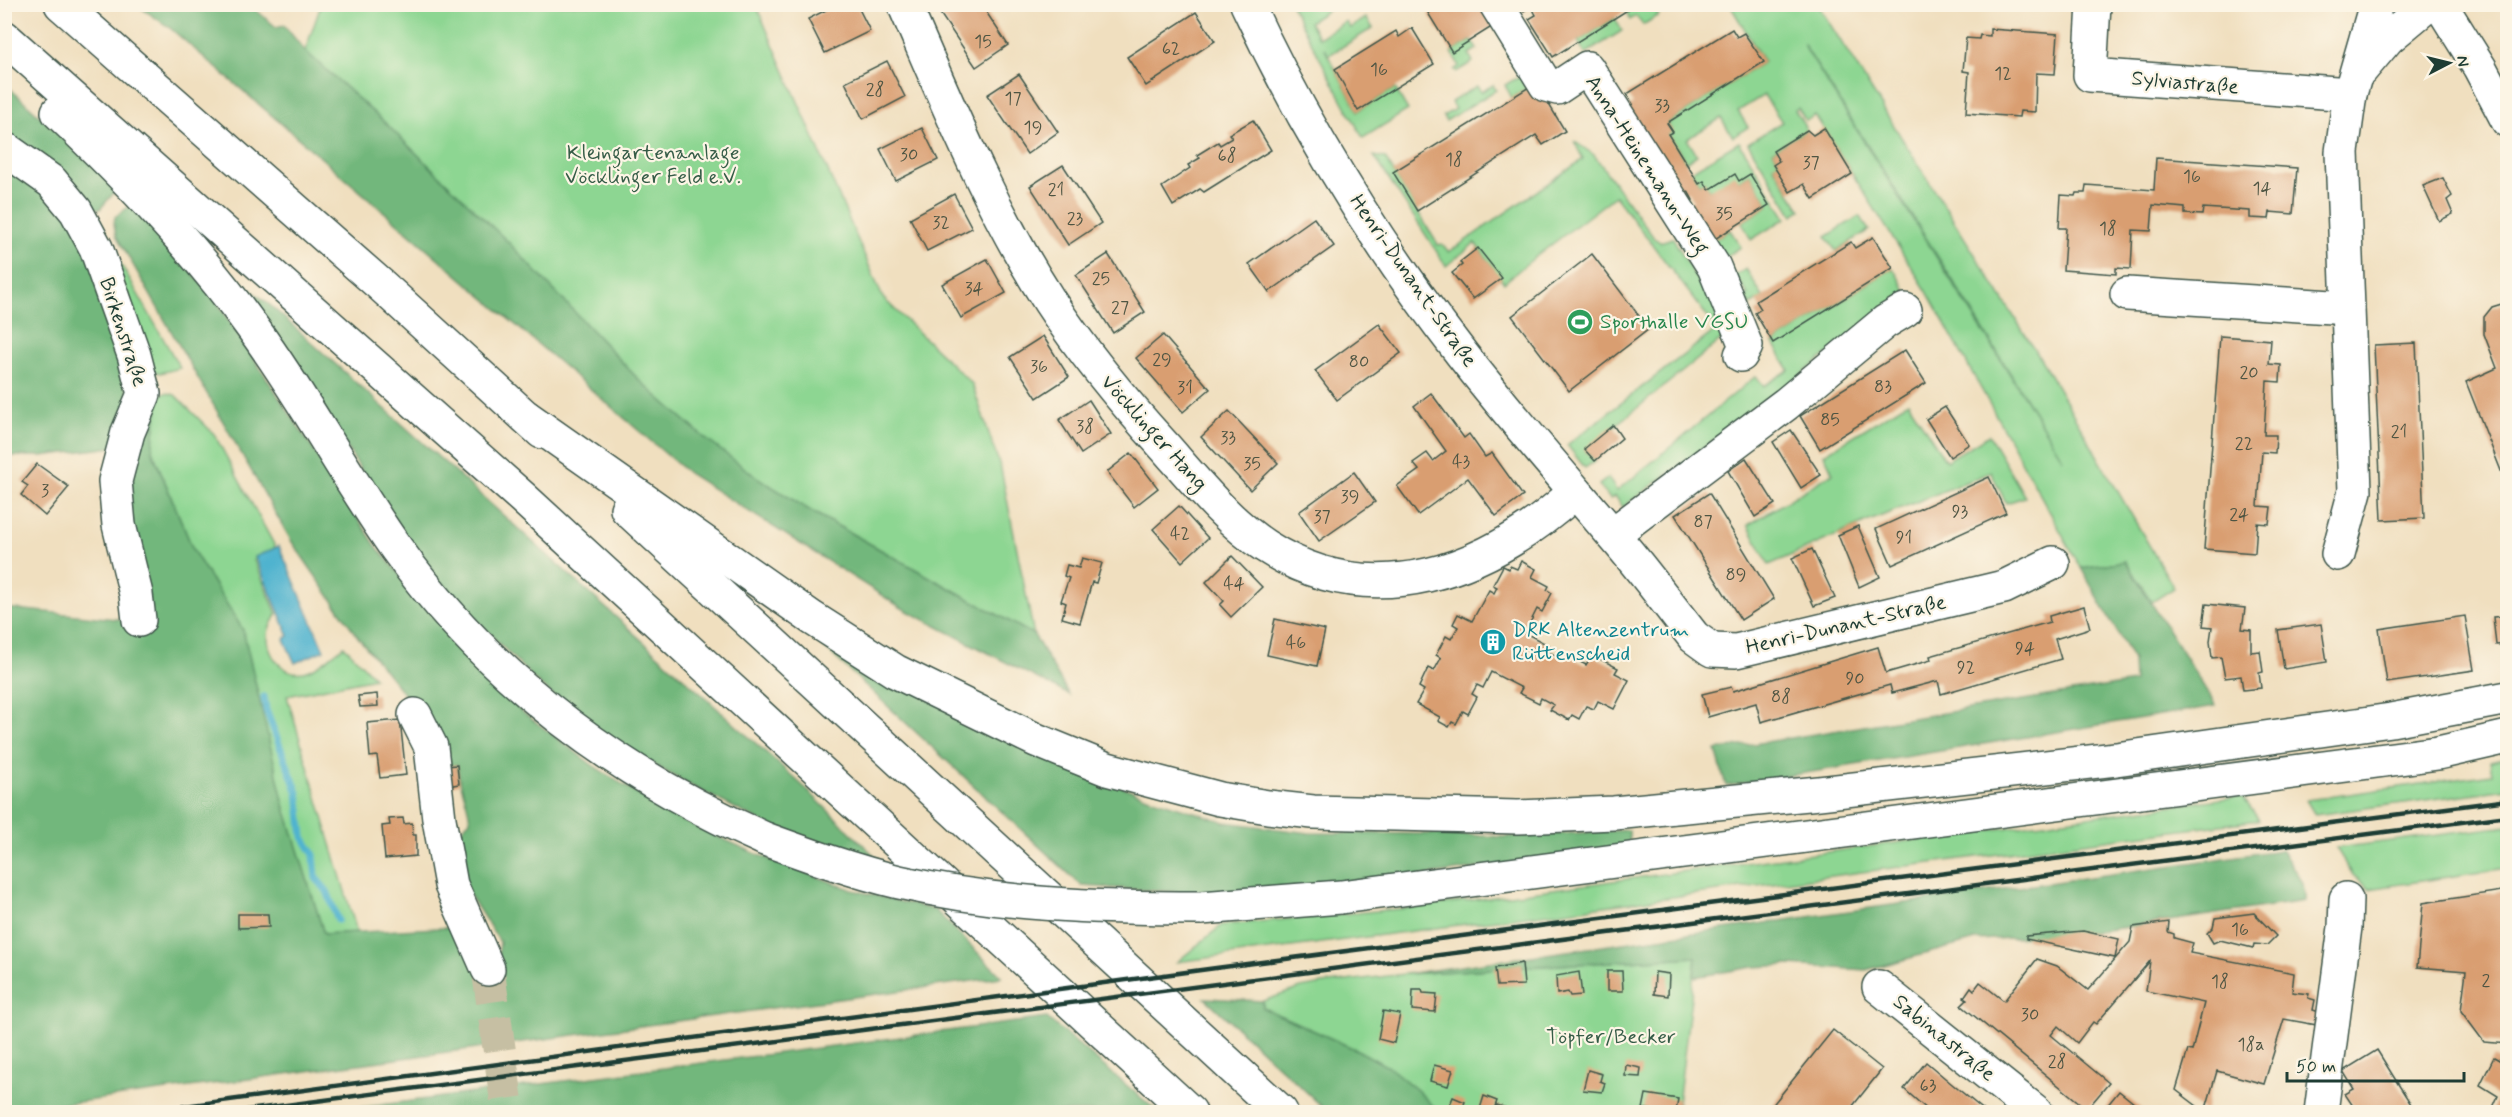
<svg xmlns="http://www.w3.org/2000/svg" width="2512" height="1117" viewBox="0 0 2512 1117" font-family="Mynerve,sans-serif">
  <rect width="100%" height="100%" fill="#fcf5e5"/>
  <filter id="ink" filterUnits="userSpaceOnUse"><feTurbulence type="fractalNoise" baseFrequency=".0167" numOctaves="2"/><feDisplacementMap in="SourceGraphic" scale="12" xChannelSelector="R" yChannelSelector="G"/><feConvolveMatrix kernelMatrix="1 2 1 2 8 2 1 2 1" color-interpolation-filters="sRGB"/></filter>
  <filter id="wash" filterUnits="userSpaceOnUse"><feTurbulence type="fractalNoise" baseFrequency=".008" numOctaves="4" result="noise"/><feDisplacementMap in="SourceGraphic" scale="24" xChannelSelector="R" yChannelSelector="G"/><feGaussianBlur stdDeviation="1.35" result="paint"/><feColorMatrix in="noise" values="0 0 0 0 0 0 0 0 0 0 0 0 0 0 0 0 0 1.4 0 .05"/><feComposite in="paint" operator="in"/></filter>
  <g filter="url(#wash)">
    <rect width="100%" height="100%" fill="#f0dfbf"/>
    <g fill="#8dd692" stroke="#568a63" stroke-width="1.5" fill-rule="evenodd">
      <polygon points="321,5 756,5 883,298 972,384 1001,469 1034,635 809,510 758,478 707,440 640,381 508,242 383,121 305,51"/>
      <polygon points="1291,5 1336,5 1309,22 1319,38 1346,21 1350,28 1366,18 1373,28 1329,55 1324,48 1358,111 1395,88 1408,110 1363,138"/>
      <polygon points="1637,5 1652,5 1659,15 1643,25 1636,16 1630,20 1626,11"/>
      <path d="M1730 5H1818L2045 366 2174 588 2152 602 2125 561 2081 568 1926 290 1815 115 1806 121 1798 108 1795 110 1807 130 1773 151 1779 161 1773 166 1801 210 1793 215 1748 143 1782 122 1764 95 1738 111 1748 127 1733 137 1721 118 1687 139 1697 155 1686 162 1668 134 1672 131 1667 123 1764 62ZM1804 45 1962 295 2063 459 1804 46Z"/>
      <polygon points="1615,18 1622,31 1585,54 1578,41"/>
      <polygon points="1472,40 1477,49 1469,54 1473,62 1456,72 1454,70 1459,66 1452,52"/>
      <polygon points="1528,71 1536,83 1512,98 1505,85"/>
      <polygon points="1493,85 1496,90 1446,121 1443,116 1455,109 1451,102 1477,86 1481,92"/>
      <polygon points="1574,141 1594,155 1654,238 1660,242 1673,238 1695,277 1704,271 1730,333 1585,450 1595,461 1585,468 1567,445 1717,329 1615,196 1525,265 1504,283 1475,243 1446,266 1374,156 1385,158 1438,245 1442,244 1449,252 1583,159"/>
      <polygon points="1739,142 1786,218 1751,240 1742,222 1769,205 1750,174 1739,181 1709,190 1704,181 1699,184 1691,171"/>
      <polygon points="1859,216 1869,230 1836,251 1826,237"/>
      <polygon points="1730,230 1741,247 1721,260 1710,242"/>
      <polygon points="110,245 180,368 160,373 153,371"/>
      <polygon points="1893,268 1906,291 1796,379 1623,507 1615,496 1610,499 1599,485 1608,478 1617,491 1756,376 1764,386 1789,370 1773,343"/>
      <polygon points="1746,269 1763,297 1750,305 1745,298 1748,295 1739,280 1735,282 1732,277"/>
      <path d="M167 393 175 395 214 434 277 550 254 560 277 614C273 621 268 627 268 635 266 657 287 680 310 670 322 665 333 654 344 646L375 678 287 696 357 932 324 934 284 805 243 630 194 552 152 450 157 411 146 408 160 394Z"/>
      <polygon points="1908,402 1946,461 1989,435 2025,497 2006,503 1991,472 1869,521 1769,565 1748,525 1833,473 1824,454"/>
      <polygon points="2507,757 2507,789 2315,815 2306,800 2492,774 2490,761"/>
      <polygon points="2242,796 2259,820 1177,962 1222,925 1420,907"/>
      <polygon points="2507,826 2507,868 2369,889 2353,875 2336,848"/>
      <polygon points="1696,957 1677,1112 1439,1112 1417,1090 1390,1068 1359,1051 1263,1008 1263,1001 1301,988 1329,983 1405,974"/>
    </g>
    <g fill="#72b77c" stroke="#487a58" stroke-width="1.5">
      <polygon points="137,5 250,5 276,27 284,25 305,51 383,121 508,242 640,381 707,440 758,478 809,510 1034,635 1069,695 902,608 688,473 170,28"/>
      <path d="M4 83 118 188 100 209 86 210 130 403 157 411 152 451 194 552 243 630 284 805 324 934 457 927 497 967 500 942 463 885 454 837 470 820C468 801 459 785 457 765L446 766 425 720 358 637 292 542 116 235 114 224 115 217 134 203 217 302 376 546 445 630 521 711 595 767 674 817 761 856 853 890 935 910 1002 977 5 1112V608L137 621 121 446 41 456H5Z"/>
      <polygon points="243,284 270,305 801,784 882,863 768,825 688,784 600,734 537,682 441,584 382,503"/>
      <polygon points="2125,561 2216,706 1726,786 1716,750 2134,682 2133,660 2081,568"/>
      <polygon points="810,634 1018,742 1147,797 1225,822 1309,833 1449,834 1503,837 1629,830 1629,847 1377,882 1211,894 1082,886"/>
      <path d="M2281 850C2290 864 2307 883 2305 901L2079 934 1976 940 1866 970 1789 965 1753 967 1694 977 1696 957 1405 974Z"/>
      <polygon points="1205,998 1263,1001 1263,1008 1359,1051 1390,1068 1417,1090 1439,1112 1328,1112"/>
      <polygon points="1047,1018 1158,1112 327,1112"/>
    </g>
    <polygon fill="#50b3cf" stroke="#387882" stroke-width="1.5" points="279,546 324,650 295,663 284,639 289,636 255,557"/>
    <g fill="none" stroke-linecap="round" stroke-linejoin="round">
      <polyline stroke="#50b3cf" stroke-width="7" points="264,697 266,710 298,793 303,837 314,855 316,878 327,891 338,920"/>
    </g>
    <g id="blocks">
      <g fill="#d99e71">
        <polygon points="944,4 981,4 1008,45 976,67 937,9"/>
        <polygon points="1438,4 1487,4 1498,23 1452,52 1428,13 1439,6"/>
        <polygon points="1520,4 1553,6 1637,4 1553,57 1529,19 1536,15 1531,6 1524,11"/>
        <polygon points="836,5 857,5 870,31 825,53 808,19"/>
        <polygon points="1196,12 1215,41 1146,86 1127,57"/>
        <polygon points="1412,28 1434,64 1358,111 1335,69 1396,31 1399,37"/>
        <polygon points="1732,29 1737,37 1744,33 1764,62 1667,123 1673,132 1668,134 1699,184 1704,181 1709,190 1735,174 1739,181 1750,174 1769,205 1710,242 1687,205 1693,200 1688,191 1681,195 1626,108 1633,104 1627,94"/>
        <polygon points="1990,29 2058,34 2055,74 2036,73 2035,112 2020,111 2019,117 1966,113 1969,72 1963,71 1966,38 1979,39 1980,35 1990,36"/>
        <polygon points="887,61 905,97 863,119 845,82"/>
        <polygon points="1019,74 1058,132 1027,154 987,95"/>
        <polygon points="1529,87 1541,91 1565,131 1543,145 1536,135 1417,211 1393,172"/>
        <polygon points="1253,120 1271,150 1204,192 1200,189 1173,206 1162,187 1190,168 1188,165 1200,158 1197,155 1218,142 1220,145 1232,138 1229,134"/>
        <polygon points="922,128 938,160 896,181 880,149"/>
        <polygon points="1824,128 1852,174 1813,199 1804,184 1790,192 1773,165 1779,161 1773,151 1807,130 1813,135"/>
        <polygon points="2156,158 2297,168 2293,214 2270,212 2269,219 2250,218 2250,211 2203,208 2202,215 2185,214 2185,208 2153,205 2151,231 2133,230 2131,269 2116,268 2116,274 2063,270 2066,228 2059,228 2061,195 2075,196 2076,193 2085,193 2086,185 2154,190"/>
        <polygon points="1063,165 1101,223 1068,245 1030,186"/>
        <polygon points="2443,178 2452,196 2447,200 2453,214 2439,221 2423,186"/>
        <polygon points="954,194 972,228 927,251 910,218"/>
        <polygon points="1314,218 1334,246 1269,292 1249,264"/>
        <polygon points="1873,237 1893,268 1773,343 1755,313 1761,309 1756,301 1851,242 1855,248"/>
        <polygon points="1478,248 1502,278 1473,299 1452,273 1462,265 1460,262"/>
        <polygon points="1108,254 1145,312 1113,333 1076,275"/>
        <polygon points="1592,254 1649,329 1569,391 1512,316"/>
        <polygon points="987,259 1006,293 961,318 942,284"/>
        <polygon points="2508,302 2508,486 2507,486 2466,382 2497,368 2484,334 2484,317 2492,307"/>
        <polygon points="1379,324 1401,353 1337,400 1315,371"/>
        <polygon points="1163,335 1210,389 1183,412 1136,358"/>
        <polygon points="1043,336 1069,377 1037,398 1010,357"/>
        <polygon points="2220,336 2271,340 2269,364 2281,365 2280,382 2267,381 2264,435 2276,435 2275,453 2262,452 2258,506 2271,507 2269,524 2257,523 2255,553 2204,549"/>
        <polygon points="2416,343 2424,518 2382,520 2374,345"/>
        <polygon points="1905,350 1926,383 1820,449 1800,416"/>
        <polygon points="1431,393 1464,438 1469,434 1485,457 1492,453 1523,496 1496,516 1468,478 1418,515 1397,486 1419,470 1413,463 1427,453 1433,461 1446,451 1414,406"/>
        <polygon points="1089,400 1111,434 1081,454 1059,420"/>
        <polygon points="1945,407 1969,444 1950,457 1926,419"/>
        <polygon points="1229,411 1278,463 1250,490 1201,437"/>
        <polygon points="1613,425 1622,438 1595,461 1584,449"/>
        <polygon points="1791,430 1821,475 1801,488 1773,442"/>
        <polygon points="1131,453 1158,488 1134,507 1107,472"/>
        <polygon points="1746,458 1775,504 1755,517 1728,471"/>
        <polygon points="37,464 69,487 45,516 21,495 28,486 22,482"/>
        <polygon points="1354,472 1375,502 1319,541 1299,512"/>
        <polygon points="1989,477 2006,513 1892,565 1876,529"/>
        <polygon points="1709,493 1774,599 1741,620 1675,515"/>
        <polygon points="1179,506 1208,538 1182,562 1153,529"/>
        <polygon points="1858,526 1880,577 1859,587 1838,535"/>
        <polygon points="1812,549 1835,598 1814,606 1792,558"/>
        <polygon points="1232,556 1262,587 1231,617 1220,605 1224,601 1206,582"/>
        <polygon points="1082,558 1102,563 1096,583 1092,582 1080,623 1062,618 1066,603 1061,601 1069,578 1064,576 1067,565 1079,568"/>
        <polygon points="1521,561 1536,569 1532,577 1549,586 1547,590 1552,593 1542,612 1537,609 1525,633 1550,646 1547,651 1558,657 1561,652 1586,665 1592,655 1618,668 1615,673 1629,680 1614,709 1598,701 1594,709 1586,706 1579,719 1572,715 1569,720 1550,710 1554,705 1541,698 1539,703 1519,693 1522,688 1491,672 1483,688 1477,685 1472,694 1477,697 1468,714 1463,711 1456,724 1452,722 1449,727 1438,721 1440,717 1416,704 1424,690 1419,687 1428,668 1434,671 1441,658 1436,655 1446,636 1451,639 1458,627 1453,624 1458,614 1472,621 1489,590 1494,593 1497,587 1493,585 1503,566 1509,569 1510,566 1517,569"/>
        <polygon points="2206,604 2245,608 2242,629 2251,630 2251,652 2260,651 2263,672 2259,673 2261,688 2243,690 2241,676 2225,678 2221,657 2212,658 2210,641 2212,627 2203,626"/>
        <polygon points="2084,606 2090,628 2055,639 2061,659 1941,694 1938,681 1892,693 1890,685 1761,722 1756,703 1708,717 1702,694 1731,687 1733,691 1878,647 1886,673 1931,660 1930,656 2050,622 2049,616"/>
        <polygon points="2465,616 2474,670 2387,683 2379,629"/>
        <polygon points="2508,616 2508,644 2496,645 2493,617"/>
        <polygon points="1275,619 1325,630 1317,666 1267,655"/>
        <polygon points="2321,624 2327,662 2284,669 2278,630"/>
        <polygon points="377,694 378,706 360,707 358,696"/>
        <polygon points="400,720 406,775 380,778 377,756 370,757 367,723"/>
        <polygon points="457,765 459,784 448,786 446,766"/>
        <polygon points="403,818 404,824 412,823 413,835 416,835 416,856 385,859 382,826 390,825 389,819"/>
        <polygon points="2508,890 2508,1044 2484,1042 2461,1011 2466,971 2417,967 2423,903"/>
        <polygon points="2254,913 2276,936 2267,945 2254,944 2253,948 2220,940 2213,943 2207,933 2213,927 2215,918"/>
        <polygon points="238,914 268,914 269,927 238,928"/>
        <polygon points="2169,922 2168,932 2174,934 2174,938 2193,943 2190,953 2294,973 2292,992 2309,994 2308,998 2315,1000 2313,1010 2319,1012 2317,1025 2284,1019 2264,1084 2217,1071 2205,1112 2176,1090 2188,1050 2192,1051 2204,1003 2146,991 2150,961 2096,1024 2093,1022 2077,1043 2058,1026 2051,1035 2109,1083 2087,1109 1961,1005 1967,999 1964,997 1971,987 1974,990 1980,982 2004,1001 2037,959 2057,966 2088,990 2130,942 2133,927"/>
        <polygon points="2083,931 2119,939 2115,958 2026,939 2026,936"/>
        <polygon points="1522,963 1524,985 1497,986 1495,968"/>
        <polygon points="1607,971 1622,971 1623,991 1607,991"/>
        <polygon points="1579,972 1582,995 1570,996 1568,992 1557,994 1556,976"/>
        <polygon points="1655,972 1669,974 1668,996 1654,994"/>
        <polygon points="1413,990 1422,990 1423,993 1437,994 1435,1012 1412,1010"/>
        <polygon points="1383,1011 1400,1014 1394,1043 1378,1039"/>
        <polygon points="1833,1030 1882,1069 1848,1112 1767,1112"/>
        <polygon points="2377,1050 2400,1087 2416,1112 2357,1112 2345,1094 2354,1089 2343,1071"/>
        <polygon points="2494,1057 2508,1065 2508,1112 2491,1112 2498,1096 2480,1085"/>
        <polygon points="1926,1062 1952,1084 1986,1112 1932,1112 1929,1111 1904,1089"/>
        <polygon points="1434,1065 1453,1070 1448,1086 1430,1081"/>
        <polygon points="1626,1065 1641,1068 1640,1077 1625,1076"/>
        <polygon points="1588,1070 1602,1074 1600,1081 1605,1083 1602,1092 1583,1090"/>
        <polygon points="2119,1091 2145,1112 2102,1112"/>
        <polygon points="1646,1094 1678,1099 1676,1112 1643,1109"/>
        <polygon points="1484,1096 1497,1101 1493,1112 1479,1112"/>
        <polygon points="1453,1097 1465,1102 1461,1112 1449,1107"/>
        <polygon points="1497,1105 1518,1112 1495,1112"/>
      </g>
    </g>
  </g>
  <g filter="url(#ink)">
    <use href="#blocks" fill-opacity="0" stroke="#3e5549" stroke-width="1.5"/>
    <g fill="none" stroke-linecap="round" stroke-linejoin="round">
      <polyline stroke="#c6bfa3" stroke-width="33" stroke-dasharray="33 16" stroke-linecap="butt" points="488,969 508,1112"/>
      <defs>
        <g id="minor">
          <path d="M904 4C948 105 990 209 1050 302 1084 354 1123 401 1165 447 1195 481 1227 521 1265 546 1373 616 1488 571 1575 492"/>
          <path d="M1247 4C1304 127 1378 246 1461 353 1509 415 1561 474 1612 534 1641 567 1667 603 1694 637L1712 650 1736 651 2004 587 2053 563"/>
          <polyline points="1496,4 1546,85 1557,88 1587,68 1714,267 1746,346 1741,355"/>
          <polyline points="2094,4 2090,75 2350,94 2376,4"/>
          <polyline points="2361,70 2388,38 2429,4"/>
          <polyline points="4,148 52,182 76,211 96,248 134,355 144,394 128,432 115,481 119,525 136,594 139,620"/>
          <polyline points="2127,294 2348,308"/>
          <polyline points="1613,534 1786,404 1885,322 1905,310"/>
          <polyline points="2338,554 2355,491 2342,152 2350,94"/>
          <polyline points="415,715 431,747 439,819 451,885 488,969"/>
          <polyline points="1879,987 2036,1112"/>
          <polyline points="2321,1112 2345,927 2346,899"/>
        </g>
        <polyline id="major" points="2440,4 2480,68 2508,121"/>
        <g id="highway">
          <polyline points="61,4 383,287 542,432"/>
          <polyline points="4,37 523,498 1190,1112"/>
          <path d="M58 112C129 180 198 251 255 331 306 401 346 477 396 548 490 679 618 774 765 839"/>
          <polyline points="526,417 812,618 895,671 1036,740 1107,769 1220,799 1268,807 1313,812 1518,817 1614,813 1819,793 2116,759 2391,720 2508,698"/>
          <polyline points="627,509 1281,1112"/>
          <polyline points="1201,908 1341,897 2438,753 2508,737"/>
        </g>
      </defs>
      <use href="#minor" stroke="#3e5549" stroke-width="36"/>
      <use href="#major" stroke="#3e5549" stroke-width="36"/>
      <use href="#highway" stroke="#3e5549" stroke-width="36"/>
      <use href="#minor" stroke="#fff" stroke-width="33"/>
      <use href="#major" stroke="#fff" stroke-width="33"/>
      <use href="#highway" stroke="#fff" stroke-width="33"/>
      <g stroke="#1f3d34" stroke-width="4.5">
        <polyline points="140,1112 1216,968 2508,800"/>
        <polyline points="232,1112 2508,816"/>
      </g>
      <defs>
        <path id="highway-bridge" d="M765 839C809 855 853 871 899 882 999 905 1099 908 1201 908"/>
      </defs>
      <use href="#highway-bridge" stroke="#3e5549" stroke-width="36" stroke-linecap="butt"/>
      <use href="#highway-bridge" stroke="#fff" stroke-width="33"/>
    </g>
  </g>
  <defs>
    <symbol id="stadium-disc" viewBox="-11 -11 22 22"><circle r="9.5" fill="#2e9e5b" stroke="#fcf5e5"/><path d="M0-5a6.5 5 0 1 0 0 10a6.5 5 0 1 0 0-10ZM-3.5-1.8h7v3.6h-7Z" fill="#fff"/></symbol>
    <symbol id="building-disc" viewBox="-11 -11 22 22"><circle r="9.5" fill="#0f9aa8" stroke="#fcf5e5"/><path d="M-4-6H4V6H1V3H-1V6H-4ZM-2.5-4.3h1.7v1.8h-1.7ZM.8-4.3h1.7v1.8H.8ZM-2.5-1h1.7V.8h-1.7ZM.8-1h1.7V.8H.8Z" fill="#fff"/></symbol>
  </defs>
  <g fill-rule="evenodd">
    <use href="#stadium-disc" x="1565" y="307" width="30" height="30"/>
    <use href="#building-disc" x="1478" y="627" width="30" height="30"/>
  </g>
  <g text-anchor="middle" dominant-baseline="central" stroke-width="4.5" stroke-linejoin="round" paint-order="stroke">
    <g font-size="18" fill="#4e5543">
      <text x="983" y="42">15</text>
      <text x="1171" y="49">62</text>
      <text x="1379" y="70">16</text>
      <text x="2003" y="74">12</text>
      <text x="875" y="90">28</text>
      <text x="1013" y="99">17</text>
      <text x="1662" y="106">33</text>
      <text x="1033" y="128">19</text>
      <text x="909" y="155">30</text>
      <text x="1227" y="156">68</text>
      <text x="1454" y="160">18</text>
      <text x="1811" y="163">37</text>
      <text x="2192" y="177">16</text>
      <text x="2262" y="189">14</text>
      <text x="1056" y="190">21</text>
      <text x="1724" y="214">35</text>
      <text x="1075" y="219">23</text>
      <text x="941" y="223">32</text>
      <text x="2108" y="229">18</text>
      <text x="1101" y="279">25</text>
      <text x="974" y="289">34</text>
      <text x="1120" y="308">27</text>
      <text x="1162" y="360">29</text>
      <text x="1359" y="362">80</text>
      <text x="1039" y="367">36</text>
      <text x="2249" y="373">20</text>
      <text x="1883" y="387">83</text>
      <text x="1185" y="388">31</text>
      <text x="1830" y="420">85</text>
      <text x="1085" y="427">38</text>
      <text x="2399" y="432">21</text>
      <text x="1228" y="438">33</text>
      <text x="2244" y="444">22</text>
      <text x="1461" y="462">43</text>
      <text x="1252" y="464">35</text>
      <text x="45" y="491">3</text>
      <text x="1350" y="497">39</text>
      <text x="1960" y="512">93</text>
      <text x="2239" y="515">24</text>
      <text x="1322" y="517">37</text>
      <text x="1703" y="522">87</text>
      <text x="1180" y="534">42</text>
      <text x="1904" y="538">91</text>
      <text x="1736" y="575">89</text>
      <text x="1234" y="584">44</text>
      <text x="1296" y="643">46</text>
      <text x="2025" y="649">94</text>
      <text x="1966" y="668">92</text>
      <text x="1855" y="679">90</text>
      <text x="1781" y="697">88</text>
      <text x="2240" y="930">16</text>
      <text x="2486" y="981">2</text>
      <text x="2220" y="982">18</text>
      <text x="2030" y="1015">30</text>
      <text x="2251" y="1045">18a</text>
      <text x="2057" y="1062">28</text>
      <text x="1928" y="1086">63</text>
    </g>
    <g font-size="21" fill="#1f3d34" stroke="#fcf5e5">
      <text transform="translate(2185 83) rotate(5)">Sylviastraße</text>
      <text transform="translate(1647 165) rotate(57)">Anna-Heinemann-Weg</text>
      <text transform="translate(1413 281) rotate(55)">Henri-Dunant-Straße</text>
      <text transform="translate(123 332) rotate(72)">Birkenstraße</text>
      <text transform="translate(1154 433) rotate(48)">Vöcklinger Hang</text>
      <text transform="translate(1846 625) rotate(-13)">Henri-Dunant-Straße</text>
      <text transform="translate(1944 1038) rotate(39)">Sabinastraße</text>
    </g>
    <g font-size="21" fill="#355c47" stroke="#fcf5e5">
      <text x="653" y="153">Kleingartenanlage<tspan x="653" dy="24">Vöcklinger Feld e.V.</tspan></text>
      <text x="1611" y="1037">Töpfer/Becker</text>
    </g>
    <g font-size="21" fill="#27864d" stroke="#fcf5e5" text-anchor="start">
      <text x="1600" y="322">Sporthalle VGSU</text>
    </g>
    <g font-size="21" fill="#0d838f" stroke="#fcf5e5" text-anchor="start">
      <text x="1512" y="630">DRK Altenzentrum<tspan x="1512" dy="24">Rüttenscheid</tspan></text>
    </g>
  </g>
  <rect width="2512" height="1117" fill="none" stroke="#fcf5e5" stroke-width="24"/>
  <g transform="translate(2449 63) rotate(83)" stroke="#fcf5e5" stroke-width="4.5" paint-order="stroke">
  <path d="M0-4.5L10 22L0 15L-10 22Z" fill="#1f3d34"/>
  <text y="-9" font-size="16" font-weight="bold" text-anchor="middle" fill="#1f3d34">N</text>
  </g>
  <path d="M2287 1072v9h177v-9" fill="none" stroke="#1f3d34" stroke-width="3"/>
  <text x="2296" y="1072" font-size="18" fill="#1f3d34" stroke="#fcf5e5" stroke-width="4.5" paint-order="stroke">50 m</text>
</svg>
